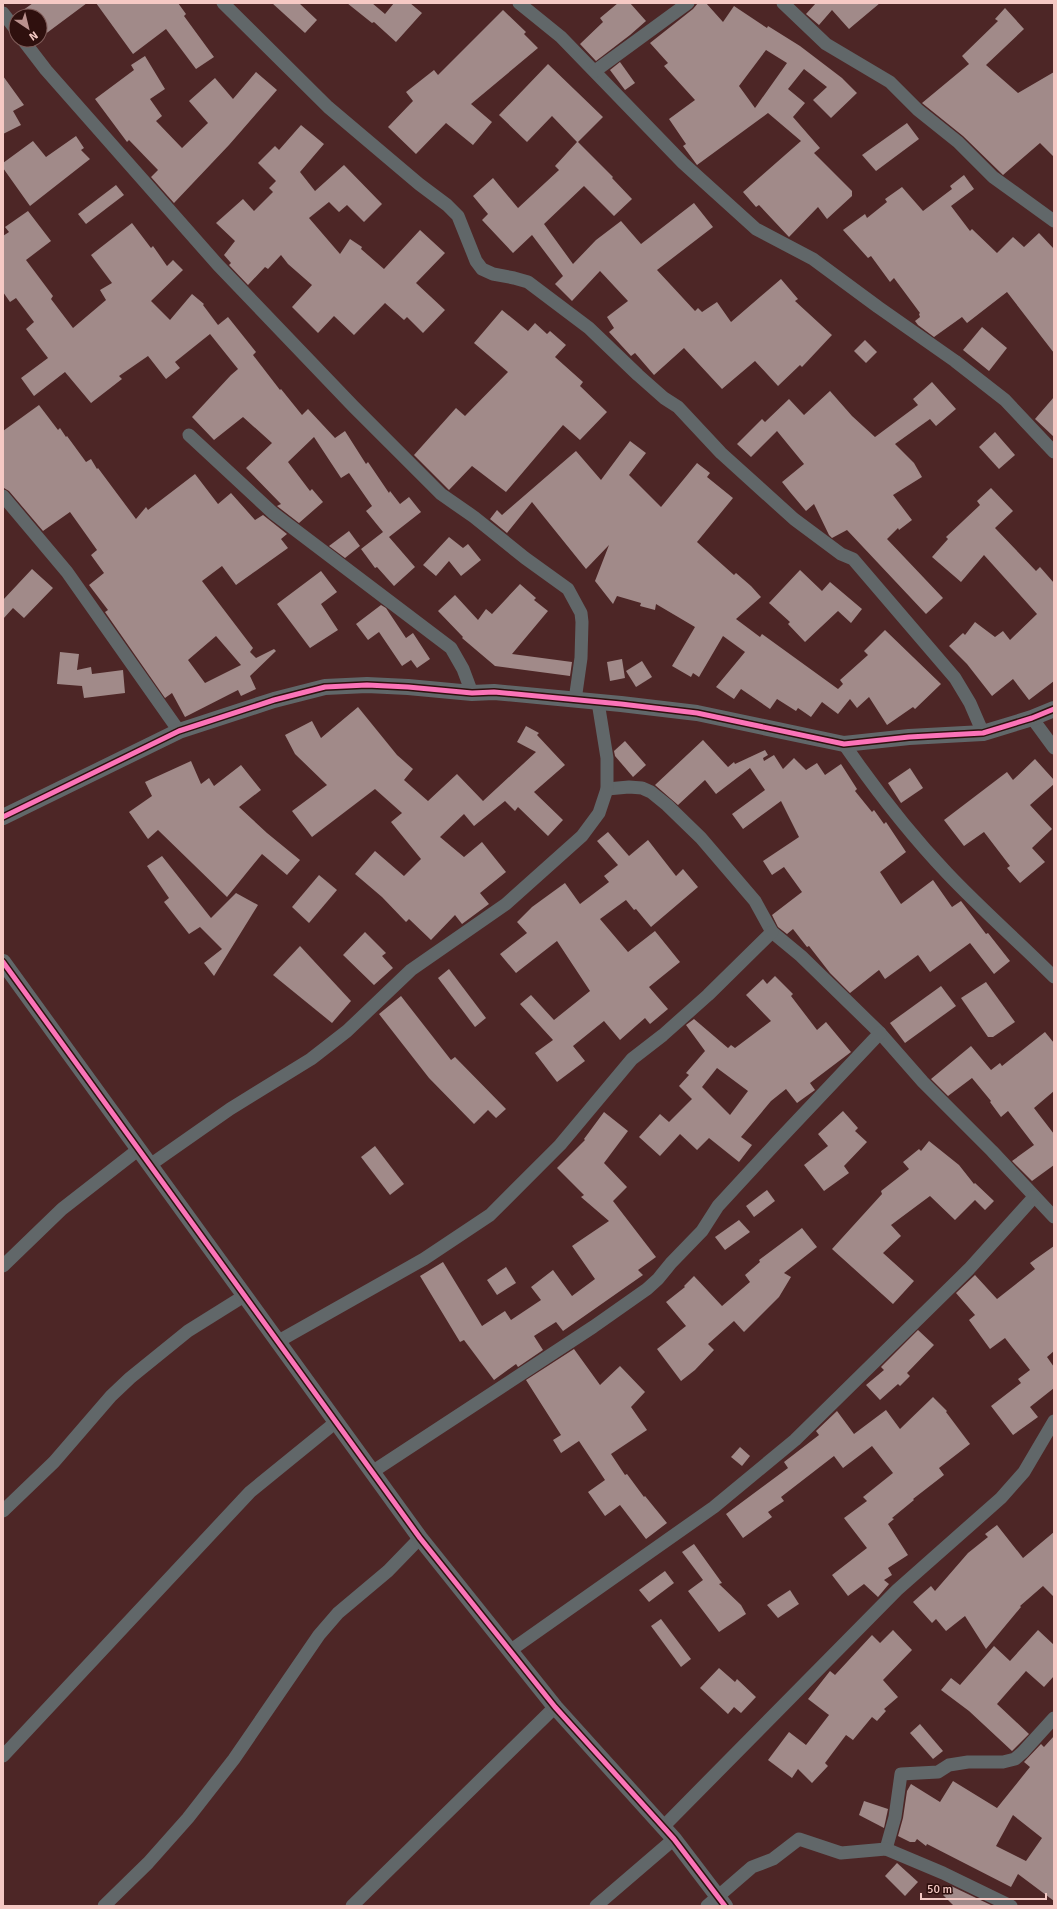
<svg xmlns="http://www.w3.org/2000/svg" width="1057" height="1909" viewBox="0 0 1057 1909" font-family="Signika,sans-serif">
  <rect width="100%" height="100%" fill="#4d2626"/>
  <g fill="#a18a89" fill-rule="evenodd">
    <polygon points="33,3 87,3 40,38 40,16 15,16"/>
    <polygon points="96,3 178,3 186,14 184,16 214,57 196,69 166,29 133,54"/>
    <polygon points="272,3 299,3 317,20 305,33"/>
    <polygon points="347,3 372,3 385,14 394,3 410,3 422,13 396,42 374,22 372,23"/>
    <polygon points="618,3 630,3 646,21 630,35 596,61 580,44 603,22 600,18"/>
    <path d="M698 3H706L723 22 734 6 767 28 768 26 800 46 842 78 857 93 831 118 813 100 827 87 804 69 788 89 805 103 793 117 820 148 814 153 852 191V196L827 219 818 207 789 237 759 205 756 207 743 192 801 141 768 113 697 165 683 146 686 144 669 119 695 100 664 66 668 63 650 43 693 9ZM766 50 787 63 755 108 739 86Z"/>
    <polygon points="816,3 880,3 849,29 832,10 819,25 806,14"/>
    <polygon points="1005,8 1024,29 986,65 1018,93 1054,72 1054,157 1040,143 1003,175 963,136 922,103 969,64 962,56 998,21 995,19"/>
    <polygon points="503,10 526,32 524,34 538,48 471,104 492,122 473,145 446,123 416,154 388,127 413,101 406,92 434,70 438,75"/>
    <polygon points="145,56 165,89 150,99 162,116 156,121 182,148 208,123 189,101 215,78 233,99 256,72 277,90 229,145 174,203 151,177 158,170 129,140 127,142 95,99 134,70 131,65"/>
    <polygon points="620,62 635,83 625,90 610,70"/>
    <polygon points="548,64 603,117 578,142 613,177 612,178 632,199 614,216 584,186 544,224 573,264 596,240 621,221 641,244 694,203 713,227 657,270 695,311 698,308 702,312 717,302 731,322 781,279 798,299 795,301 832,335 802,367 800,365 778,386 755,361 722,389 684,348 654,375 635,353 631,356 609,332 614,328 607,317 628,301 600,271 572,301 555,284 563,276 532,235 513,253 482,220 488,214 473,196 493,178 518,208 559,170 555,166 577,142 552,116 527,142 499,115"/>
    <polygon points="3,76 24,105 13,111 21,125 3,134"/>
    <polygon points="907,123 919,139 876,171 862,155"/>
    <polygon points="301,125 324,144 300,172 315,191 344,165 382,204 364,222 347,205 339,212 329,202 309,218 340,254 350,239 362,247 361,249 384,269 420,230 445,253 416,283 445,310 423,333 407,317 404,320 385,303 354,335 334,316 318,333 292,307 312,285 288,264 281,255 268,269 265,267 248,285 229,265 231,263 224,255 235,241 216,223 243,199 254,211 273,192 269,188 276,181 258,163 275,146 279,150"/>
    <polygon points="76,136 84,148 81,150 90,159 30,206 3,168 3,163 33,141 46,157"/>
    <polygon points="964,175 974,189 951,206 970,231 972,229 997,253 1013,237 1024,247 1039,233 1054,249 1054,353 1007,292 967,323 962,317 934,337 918,325 915,321 920,317 919,314 920,313 894,278 890,282 871,256 868,258 843,230 865,214 867,218 887,202 885,199 902,187 923,211 952,189 950,186"/>
    <polygon points="116,185 124,195 86,224 78,214"/>
    <polygon points="28,211 51,241 26,260 53,296 51,299 73,328 106,300 100,290 112,283 91,255 132,223 151,248 153,246 167,266 173,260 183,270 151,301 170,320 192,294 204,304 203,305 218,325 228,317 256,352 253,355 280,390 281,389 302,415 308,409 335,438 345,431 366,464 368,462 389,493 390,491 400,504 409,497 421,512 389,537 415,567 394,586 377,567 375,568 361,549 383,532 366,511 372,506 349,473 341,478 314,437 288,462 310,491 312,489 323,502 299,523 277,506 281,504 246,468 272,443 243,417 214,440 192,417 231,375 238,369 210,334 175,362 180,368 166,379 148,356 119,376 122,379 91,403 65,372 34,396 21,378 48,358 26,329 34,322 16,298 10,302 3,292 3,236 9,232 5,227"/>
    <polygon points="502,310 528,331 535,323 547,334 550,331 566,345 555,357 583,382 580,386 607,412 580,440 563,425 506,492 472,466 449,490 414,455 456,408 465,416 508,372 474,343"/>
    <polygon points="982,327 1007,348 989,371 963,350"/>
    <polygon points="865,340 877,352 866,363 854,351"/>
    <polygon points="932,382 956,409 936,426 930,419 895,444 914,463 922,477 893,495 912,520 899,530 898,528 887,539 943,598 926,614 847,530 832,538 829,535 814,504 806,511 790,492 782,482 804,464 777,431 751,457 737,444 762,419 765,422 789,399 804,415 830,391 852,416 875,437 918,405 913,399"/>
    <polygon points="1054,397 1054,437 1035,419"/>
    <path d="M39 405 58 430 60 428 66 437 67 436 86 462 91 459 97 469 98 468 136 519 146 507 148 510 195 474 218 504 231 493 255 520 263 515 287 534 281 539 288 548 236 585 222 566 202 581 253 648 250 652 256 658 274 649 276 651 250 676 256 689 241 696 238 690 185 717 172 693 165 698 105 612 108 610 89 585 104 573 91 555 97 550 70 512 43 531 9 491 4 488 3 431ZM216 636 241 665 205 683 188 660Z"/>
    <polygon points="995,432 1015,455 999,469 979,447"/>
    <polygon points="630,441 646,453 629,475 661,507 697,463 710,473 707,477 733,498 697,542 734,575 736,573 751,586 761,597 736,619 760,637 762,634 838,689 843,684 840,680 868,655 864,651 885,630 941,684 915,709 913,707 887,725 869,697 857,708 850,699 838,714 822,702 811,717 798,708 796,711 777,699 770,709 741,689 734,699 716,687 745,652 723,636 699,677 693,673 691,677 672,666 695,627 656,604 655,610 640,606 641,603 617,596 613,604 595,581 609,545 586,569 532,502 507,533 490,519 497,510 502,515 576,451 601,480"/>
    <polygon points="991,488 1013,511 995,528 1036,571 1040,567 1054,583 1054,681 1029,700 1013,679 992,696 967,664 949,646 963,633 965,635 975,622 995,637 1003,631 1010,640 1037,614 984,555 961,582 932,557 948,539 946,537 980,505 977,501"/>
    <polygon points="349,531 360,546 345,558 329,546"/>
    <polygon points="449,537 463,548 468,544 481,560 461,576 449,561 436,576 423,565"/>
    <polygon points="32,569 53,588 24,618 13,608 3,619 3,600"/>
    <polygon points="800,570 822,591 830,582 862,609 851,623 838,611 805,642 788,624 790,622 769,603"/>
    <polygon points="321,571 337,592 321,604 338,630 310,648 277,604"/>
    <polygon points="520,584 536,598 534,600 548,611 512,654 572,662 570,676 495,666 462,638 463,637 438,611 455,595 478,620 486,609 492,614"/>
    <polygon points="381,605 386,608 406,638 413,633 430,659 417,668 411,660 402,666 379,632 368,640 356,624"/>
    <polygon points="60,652 79,654 77,670 91,667 92,674 123,670 125,693 84,698 82,686 57,684"/>
    <polygon points="622,659 625,678 610,681 607,662"/>
    <polygon points="642,661 652,677 636,687 626,671"/>
    <polygon points="358,707 397,755 413,769 404,780 428,801 457,774 483,801 536,752 517,742 526,726 539,733 537,735 565,765 534,792 563,820 548,836 518,807 515,811 505,801 474,826 464,814 440,837 464,857 482,842 506,872 480,893 489,904 462,924 455,915 431,940 409,919 406,922 382,897 355,874 375,851 404,876 421,859 391,822 402,813 375,789 312,837 292,811 327,785 295,754 285,735 312,721 321,738"/>
    <polygon points="703,740 728,767 734,762 735,764 765,750 768,755 763,758 764,761 774,755 783,769 794,758 806,770 817,763 825,775 841,764 857,789 855,791 872,812 874,810 884,824 886,822 906,852 880,872 901,904 933,880 952,907 961,901 986,934 988,933 1010,961 994,974 970,943 930,972 918,955 885,979 879,970 850,993 830,973 809,946 807,947 793,929 787,934 778,927 772,915 802,892 784,867 772,875 763,861 799,837 781,801 743,829 732,814 765,790 750,768 716,794 705,780 678,805 655,785"/>
    <polygon points="625,741 646,765 633,777 615,756 614,751"/>
    <polygon points="1035,759 1054,780 1054,784 1030,805 1052,829 1032,848 1045,862 1020,883 1007,868 1010,866 984,832 964,846 944,820 1007,772 1013,780"/>
    <polygon points="191,761 201,784 209,778 214,786 241,765 261,790 239,807 267,833 300,860 287,875 262,854 227,897 158,830 148,839 129,812 152,796 145,782"/>
    <polygon points="910,768 923,788 901,803 888,783"/>
    <polygon points="608,832 629,856 648,840 676,876 683,869 698,887 651,927 636,909 634,910 626,900 600,919 628,952 655,931 680,962 649,987 668,1009 650,1024 645,1018 620,1040 604,1021 573,1046 585,1061 557,1082 535,1053 553,1040 520,1004 531,995 554,1020 590,991 557,941 516,973 500,954 527,933 517,922 532,907 565,883 580,904 609,882 604,876 618,865 597,841"/>
    <polygon points="162,856 211,918 236,893 258,905 214,976 204,963 222,949 200,927 189,934 164,902 169,898 147,866"/>
    <polygon points="319,875 337,890 309,923 292,907"/>
    <polygon points="365,932 386,953 382,956 393,968 374,985 343,955"/>
    <polygon points="300,946 351,1001 332,1023 273,975"/>
    <polygon points="449,969 486,1018 475,1027 438,978"/>
    <path d="M775 976 793 994 791 996 817 1030 826 1022 851 1052 810 1083 815 1090 797 1103 786 1089 771 1101 741 1137 752 1145 739 1162 709 1138 697 1150 680 1134 660 1156 639 1137 660 1114 669 1122 692 1099 679 1086 689 1075 686 1073 705 1051 686 1025 694 1019 728 1048 731 1045 735 1048 771 1021 746 995 763 979 767 984ZM717 1068 748 1091 730 1115 702 1087Z"/>
    <polygon points="986,982 1015,1022 993,1037 988,1037 961,998"/>
    <polygon points="941,986 956,1006 905,1043 890,1023"/>
    <polygon points="401,996 451,1060 455,1057 506,1109 496,1118 488,1110 474,1124 429,1078 379,1014"/>
    <polygon points="1045,1032 1054,1043 1054,1091 1034,1108 1054,1134 1054,1165 1032,1181 1012,1161 1034,1145 1008,1111 1001,1117 990,1102 991,1101 972,1078 948,1096 931,1079 971,1046 991,1070 1000,1063 1002,1066"/>
    <polygon points="843,1111 858,1128 855,1131 867,1142 844,1166 849,1173 824,1191 804,1165 828,1146 818,1134"/>
    <polygon points="604,1112 628,1131 604,1163 627,1187 613,1201 656,1257 638,1270 643,1275 563,1331 556,1322 534,1336 543,1350 518,1367 516,1364 494,1380 464,1340 460,1342 420,1276 443,1262 482,1326 505,1311 511,1320 541,1300 531,1287 553,1270 572,1296 595,1279 572,1246 609,1221 581,1197 584,1195 557,1168 585,1140 584,1139"/>
    <polygon points="929,1141 959,1165 974,1184 975,1183 994,1201 985,1210 975,1200 955,1220 930,1196 891,1225 901,1236 883,1253 914,1281 893,1304 832,1249 882,1194 881,1191 909,1169 903,1162 919,1149 921,1151"/>
    <polygon points="375,1146 404,1184 390,1195 361,1157"/>
    <polygon points="767,1190 775,1201 754,1217 746,1206"/>
    <polygon points="739,1220 750,1232 725,1250 715,1237"/>
    <polygon points="802,1228 817,1247 784,1273 791,1277 779,1297 744,1332 734,1321 708,1344 714,1350 695,1370 681,1381 657,1349 686,1326 666,1302 685,1287 684,1286 694,1276 722,1306 750,1282 745,1275 760,1262 759,1260"/>
    <polygon points="1054,1246 1054,1351 1047,1357 1054,1367 1054,1388 1030,1407 1038,1417 1013,1435 991,1406 1021,1383 1018,1379 1030,1370 1005,1338 990,1349 969,1320 975,1315 956,1293 975,1275 997,1299 1035,1269 1030,1263"/>
    <polygon points="506,1267 516,1283 497,1295 487,1280"/>
    <polygon points="918,1330 934,1345 907,1373 910,1376 900,1386 898,1384 880,1400 866,1385 884,1370 881,1367"/>
    <polygon points="574,1349 600,1385 620,1366 645,1392 631,1407 647,1430 611,1454 625,1475 627,1474 644,1497 645,1496 667,1523 646,1539 620,1505 605,1516 588,1492 605,1480 579,1441 561,1453 553,1440 561,1435 526,1380"/>
    <polygon points="933,1397 947,1411 946,1412 970,1444 939,1468 944,1475 913,1499 914,1500 892,1518 894,1519 888,1524 908,1555 888,1568 892,1575 884,1580 889,1584 878,1597 864,1584 848,1596 832,1575 867,1548 844,1518 867,1501 863,1497 893,1473 872,1446 843,1468 834,1456 781,1497 784,1501 768,1512 772,1517 743,1538 726,1514 788,1468 784,1462 819,1435 816,1431 837,1411 854,1434 886,1410 900,1429"/>
    <polygon points="740,1447 750,1456 742,1466 731,1457"/>
    <polygon points="997,1525 1023,1558 1054,1532 1054,1597 1043,1586 1020,1606 1021,1607 986,1649 965,1616 946,1631 936,1619 932,1623 913,1602 931,1586 935,1591 968,1553 988,1537 985,1534"/>
    <polygon points="694,1544 722,1583 719,1584 741,1605 746,1614 719,1632 688,1591 703,1580 682,1552"/>
    <polygon points="665,1571 674,1583 649,1602 639,1590"/>
    <polygon points="790,1590 799,1604 778,1618 767,1605"/>
    <polygon points="661,1619 691,1659 681,1667 651,1626"/>
    <polygon points="893,1630 912,1650 883,1680 898,1697 884,1709 886,1711 877,1721 872,1717 853,1740 846,1735 825,1763 828,1766 812,1783 798,1769 792,1778 768,1760 789,1732 806,1745 829,1715 808,1699 830,1671 835,1675 872,1635 880,1643"/>
    <polygon points="1038,1630 1054,1645 1054,1676 1044,1687 1026,1671 997,1704 1029,1734 1012,1751 969,1711 941,1690 951,1678 960,1685 994,1646 1010,1661"/>
    <polygon points="719,1668 735,1682 737,1679 756,1697 741,1713 734,1707 728,1714 700,1688"/>
    <polygon points="920,1724 943,1751 933,1759 910,1733"/>
    <path d="M1054 1736V1901L1018 1874 1011 1887 927 1844 926 1846 917 1839 915 1842H910L898 1836 903 1818 907 1791 911 1784 940 1802 953 1781 997 1808 1030 1767 1024 1762 1041 1744 1044 1747ZM1013 1815 1042 1838 1026 1861 996 1846Z"/>
    <polygon points="864,1801 888,1809 884,1828 859,1815"/>
    <polygon points="897,1863 918,1882 905,1896 885,1876"/>
    <polygon points="951,1886 993,1906 954,1906 943,1895"/>
  </g>
  <g fill="none" stroke-linecap="round" stroke-linejoin="round">
    <g stroke="#616769" stroke-width="13">
      <polyline points="223,3 328,107 419,184 447,205 458,216 476,261 482,269 493,274 514,278 528,282 589,328 638,375 664,398 678,407 721,453 794,519 841,554 853,559 955,678 970,703 983,733"/>
      <polyline points="519,3 561,37 683,163 756,229 813,259 878,307 955,361 1005,400 1054,452"/>
      <polyline points="783,3 826,44 890,82 918,110 958,142 993,177 1054,221"/>
      <polyline points="3,13 16,30"/>
      <polyline points="23,40 46,70 218,265 353,406 441,494 474,517 525,558 568,589 581,613 582,622 581,658 575,700"/>
      <polyline points="595,71 688,3"/>
      <polyline points="189,435 273,513 451,648 463,669 472,693"/>
      <polyline points="3,496 67,572 179,731"/>
      <polyline points="1032,718 1054,748"/>
      <path d="M844 744C875 789 909 833 947 873 981 909 1019 942 1054 977"/>
      <polyline points="607,789 629,787 642,788 651,792 667,805 701,838 755,901 772,932 801,956 880,1033 923,1082 992,1151 1054,1217"/>
      <polyline points="150,1165 230,1109 311,1059 347,1031 411,970 506,904 582,836 599,813 607,789 607,758 598,702"/>
      <polyline points="3,1266 62,1209 139,1149"/>
      <polyline points="277,1342 424,1259 490,1215 560,1145 632,1059 663,1035 708,995 772,932"/>
      <polyline points="372,1472 593,1327 647,1289 658,1279 671,1263 702,1231 718,1206 777,1142 880,1033"/>
      <polyline points="3,1511 54,1462 111,1396 130,1378 188,1331 244,1296"/>
      <polyline points="511,1650 714,1507 795,1440 969,1269 1034,1197"/>
      <polyline points="3,1756 250,1492 336,1422"/>
      <polyline points="663,1827 897,1590 1001,1498 1024,1472 1054,1421"/>
      <polyline points="886,1849 895,1817 901,1774 938,1772 949,1765 968,1762 1003,1762 1015,1759 1023,1752 1054,1718"/>
      <polyline points="104,1906 148,1863 188,1818 234,1759 319,1635 338,1613 388,1571 420,1538"/>
      <polyline points="352,1906 555,1707"/>
      <polyline points="596,1906 674,1839"/>
      <polyline points="707,1906 752,1867 773,1859 799,1839 841,1853 886,1849 943,1873 1011,1906"/>
    </g>
    <g stroke="#616769" stroke-width="16">
      <polyline points="3,817 179,731 274,700 325,687 367,685 408,687 472,693 494,692 621,704 697,713 844,744 909,737 983,733 1032,718 1054,709"/>
      <polyline points="3,962 420,1538 555,1707 674,1839 725,1906"/>
    </g>
    <defs>
      <g id="cycleway">
        <polyline points="3,817 179,731 274,700 325,687 367,685 408,687 472,693 494,692 621,704 697,713 844,744 909,737 983,733 1032,718 1054,709"/>
        <polyline points="3,962 420,1538 555,1707 674,1839 725,1906"/>
      </g>
    </defs>
    <use href="#cycleway" stroke="#2f100e" stroke-width="8"/>
    <use href="#cycleway" stroke="#fb73b8" stroke-width="5"/>
  </g>
  <rect width="1057" height="1909" fill="none" stroke="#f5c9c4" stroke-width="8"/>
  <g transform="translate(28 28) rotate(145)"><circle r="19" fill="#2f100e" stroke="#7e5a57"/>
  <path d="M0-3L7 15L0 10L-7 15Z" fill="#ba908d"/>
  <text y="-6" font-size="11" font-weight="bold" text-anchor="middle" fill="#f5c9c4">N</text>
  </g>
  <path d="M921 1893v6h125v-6" fill="none" stroke="#f5c9c4" stroke-width="2"/>
  <text x="927" y="1893" font-size="12" fill="#f5c9c4" stroke="#2f100e" stroke-width="3" paint-order="stroke">50 m</text>
</svg>
